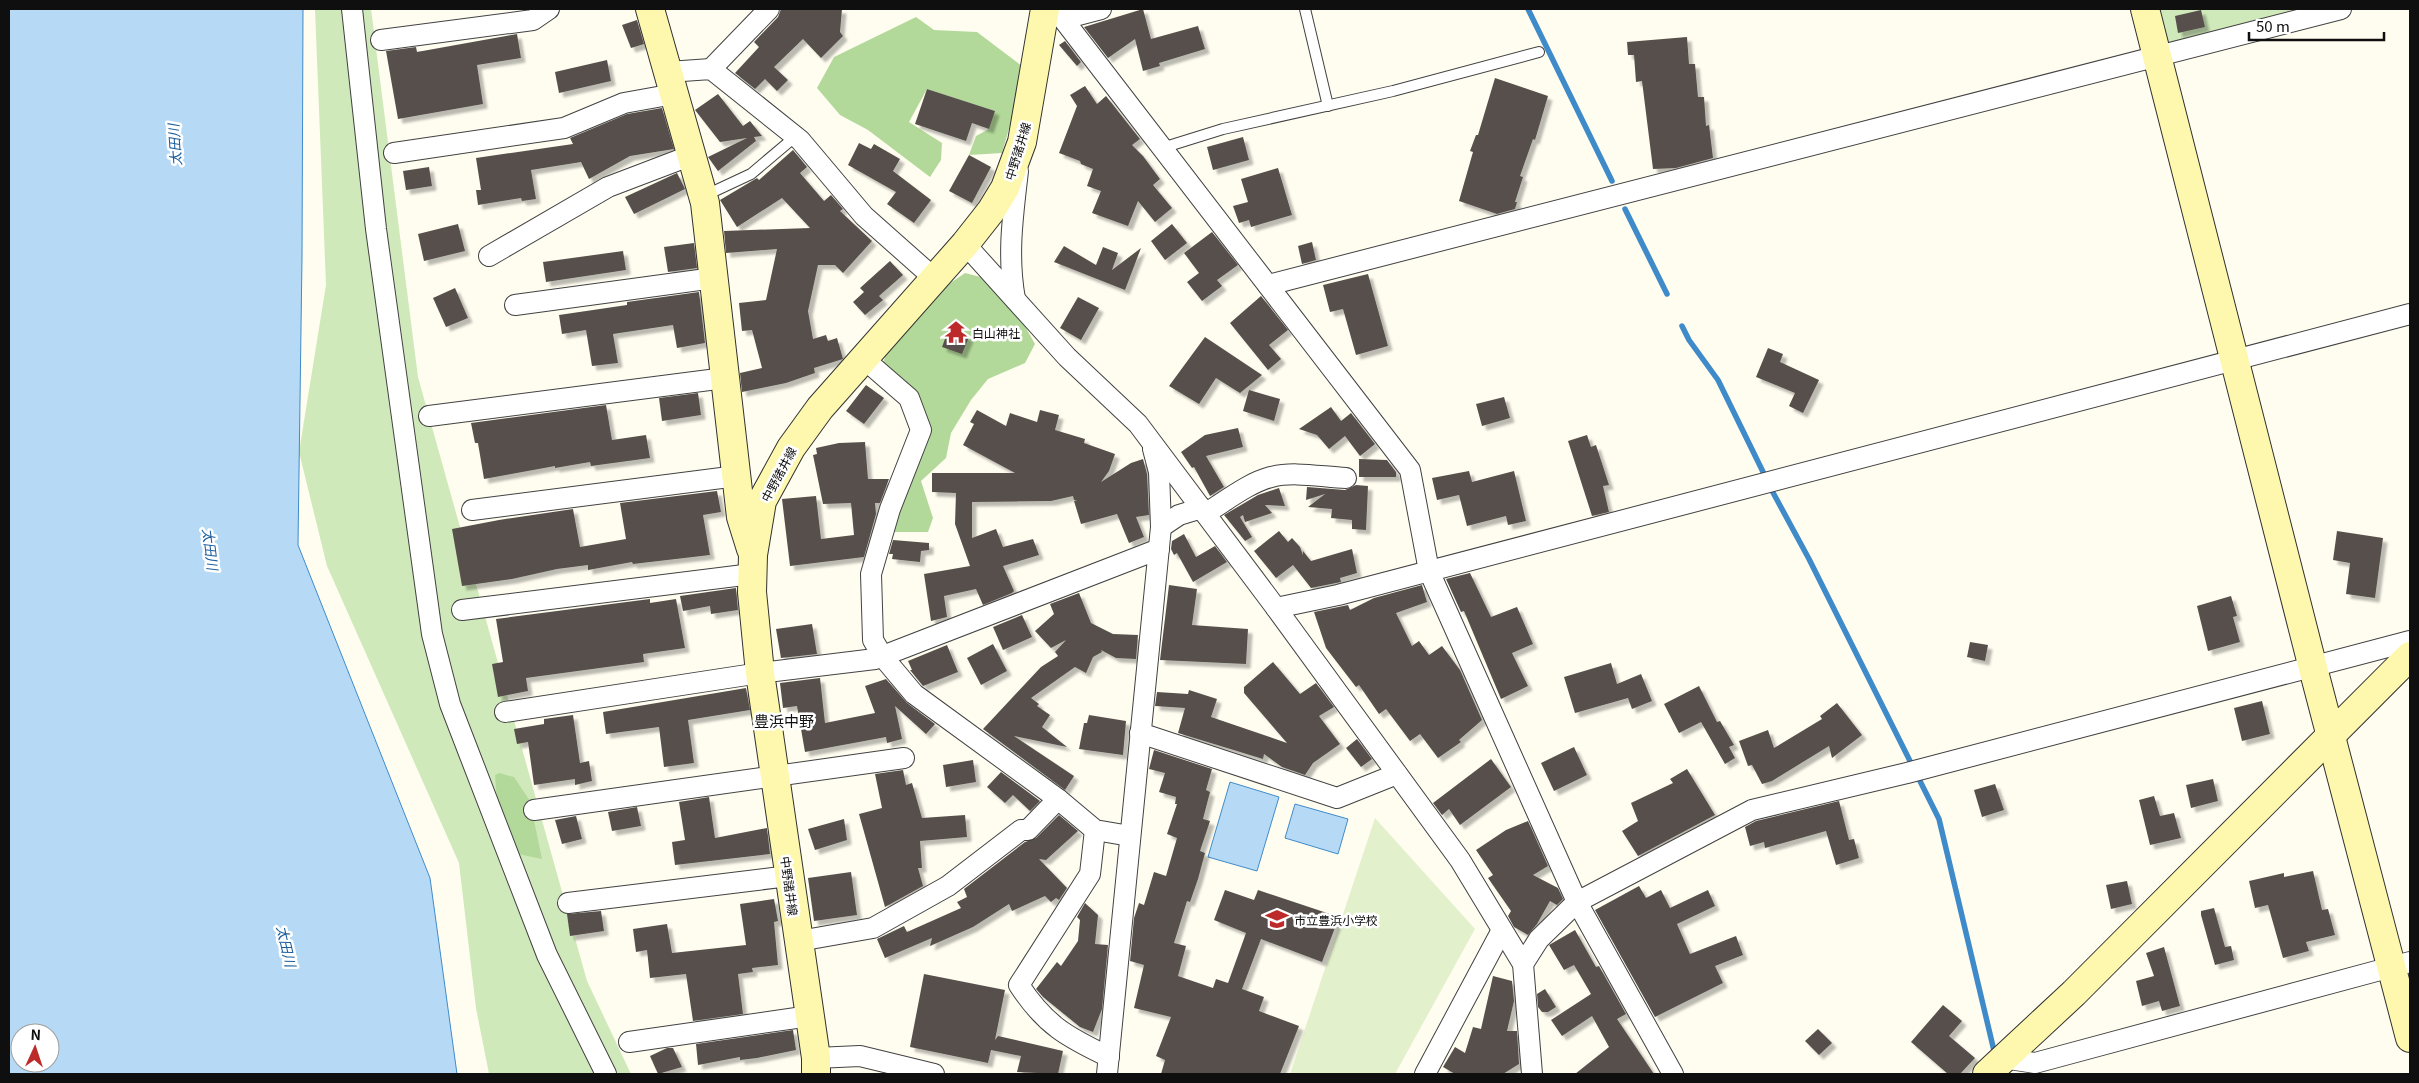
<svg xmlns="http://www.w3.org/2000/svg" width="2419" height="1083" viewBox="0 0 2419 1083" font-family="Georgia,'Noto Sans JP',serif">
  <defs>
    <filter id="shadow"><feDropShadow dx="4.5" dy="4.5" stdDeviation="1" flood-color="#0004"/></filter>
  </defs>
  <rect width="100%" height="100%" fill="#fffdf0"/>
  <g fill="#d0e9ba">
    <polygon points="315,9 371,9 418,377 587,981 631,1074 489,1074 476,1008 459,863 327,566 299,452 326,285"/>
    <polygon points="2155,9 2311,9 2165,46"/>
  </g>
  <g fill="#b3d99a">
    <polygon points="916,17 934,30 977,32 1026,69 1002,153 969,155 976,136 989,129 994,111 927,89 909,122 942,143 941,160 930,177 868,130 840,115 817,88 834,57"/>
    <polygon points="965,273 1000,282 1035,344 1025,363 988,379 971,400 951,433 946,458 921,481 933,518 928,532 895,532 890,509 921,430 879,372 902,316"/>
    <polygon points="499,773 514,777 530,801 542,859 518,854 499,829 495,775"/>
  </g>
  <polygon fill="#e2f0cc" points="1375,818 1475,929 1395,1074 1290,1074"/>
  <g fill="#b6daf5" stroke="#3f8bca" fill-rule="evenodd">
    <path d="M9 9H303L302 257 298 545 430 878 457 1074H9ZM20 1033H50V1063H20Z"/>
    <polygon points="1230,782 1279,797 1257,871 1208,857"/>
    <polygon points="1295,804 1348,819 1338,854 1285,838"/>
  </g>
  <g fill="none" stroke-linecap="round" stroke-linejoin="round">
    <g stroke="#3f8bca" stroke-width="5.5">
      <polyline points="1528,9 1612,181"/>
      <polyline points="1625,209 1667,294"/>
      <polyline points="1682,326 1689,340 1718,380 1766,478"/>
      <polyline points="1770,487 1809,559 1939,819 1995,1055"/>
    </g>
  </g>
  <g fill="#57504b" filter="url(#shadow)">
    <polygon points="781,9 842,9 840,32 843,36 821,58 803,39 774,67 788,80 777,91 765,79 755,89 735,73 759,47 754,42 778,17"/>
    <polygon points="1143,9 1151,39 1198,26 1205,49 1159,63 1160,66 1143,71 1135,39 1108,58 1084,27"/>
    <polygon points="2201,10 2205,27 2178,33 2175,16"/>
    <polygon points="637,20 644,44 631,48 622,25"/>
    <polygon points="517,34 521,58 477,65 483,104 398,119 386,51 416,47 417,52"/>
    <polygon points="1687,37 1689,64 1695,64 1698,97 1704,97 1706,126 1709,125 1713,158 1676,168 1653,169 1642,81 1636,82 1634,55 1628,55 1627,42"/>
    <polygon points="1065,41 1081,62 1077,66 1059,45"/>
    <polygon points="607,60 611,81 559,93 555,72"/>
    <polygon points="1495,78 1548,96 1535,140 1533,139 1520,176 1523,177 1515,202 1517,202 1515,209 1497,214 1459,201 1473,152 1470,151 1476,135 1478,135"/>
    <polygon points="1085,86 1097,104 1106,96 1140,139 1132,145 1143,156 1160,179 1153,185 1172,208 1155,222 1138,201 1128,226 1092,213 1101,191 1087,186 1093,169 1081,164 1080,161 1059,153 1077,106 1070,95"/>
    <polygon points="927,89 995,111 989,129 972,123 966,141 915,124"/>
    <polygon points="718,94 743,126 750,121 762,136 754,137 756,141 718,171 708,157 747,138 720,142 695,110"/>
    <polygon points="662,108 674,149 630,156 589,179 581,162 531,170 536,199 522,201 521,198 478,205 476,190 481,190 476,158 573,144 570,138 627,114"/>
    <polygon points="1243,137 1249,160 1213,170 1207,147"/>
    <polygon points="859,143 871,149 874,144 900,159 893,171 931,200 914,223 887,204 896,192 848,165"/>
    <polygon points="793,150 807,167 800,173 824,201 831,195 843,209 840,211 872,241 843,273 835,265 818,265 808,311 813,339 826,335 828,341 837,338 843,359 814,368 815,373 786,383 742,392 740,373 762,368 752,330 742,331 739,303 766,300 777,249 726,253 724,231 810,228 782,198 737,227 720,200 757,178 759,180"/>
    <polygon points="969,155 991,167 972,203 949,191"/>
    <polygon points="429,167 432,186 406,190 403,171"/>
    <polygon points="1278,168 1292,215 1251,227 1249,220 1239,223 1233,206 1248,202 1241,179"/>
    <polygon points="677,173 685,189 634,214 625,197"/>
    <polygon points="458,224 465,251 424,261 418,234"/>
    <polygon points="1172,224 1187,243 1165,260 1151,241"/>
    <polygon points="1212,232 1238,265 1217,280 1222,286 1202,301 1187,282 1199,273 1184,253"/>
    <polygon points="1312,242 1316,260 1302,264 1298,246"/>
    <polygon points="694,243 697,268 668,272 664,247"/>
    <polygon points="1064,246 1096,265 1103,247 1118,253 1112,270 1141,248 1125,290 1054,262"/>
    <polygon points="623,251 626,270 546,282 543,262"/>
    <polygon points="890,261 903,275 879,296 883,300 865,315 853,302 864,292 860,288"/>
    <polygon points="1368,274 1388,346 1356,355 1343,309 1330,312 1323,285"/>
    <polygon points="455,288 468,318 446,327 433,298"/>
    <polygon points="699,292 705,343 677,348 673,325 613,334 618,363 592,366 586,330 562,334 559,315 627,305 627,302"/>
    <polygon points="1261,296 1288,330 1269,345 1281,359 1268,370 1230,323"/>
    <polygon points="1078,297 1099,308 1081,340 1060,328"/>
    <polygon points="949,328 969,337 962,354 942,347"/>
    <polygon points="1205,337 1262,375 1240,393 1216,378 1199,404 1169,386"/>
    <polygon points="1768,348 1783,354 1780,362 1819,380 1803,413 1789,406 1795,393 1756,377"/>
    <polygon points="866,385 884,398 864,424 846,411"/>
    <polygon points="1249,390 1280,399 1274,421 1243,411"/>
    <polygon points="698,393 701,415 662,421 659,398"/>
    <polygon points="1504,397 1510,418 1482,426 1476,404"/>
    <polygon points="606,405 612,440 646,435 650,458 591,466 590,462 555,468 555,466 484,479 478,443 475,443 471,423"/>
    <polygon points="1331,407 1341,421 1351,413 1375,444 1360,456 1345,436 1329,449 1317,435 1299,429"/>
    <polygon points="977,410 1006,426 1010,413 1037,422 1040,410 1059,415 1055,430 1085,439 1084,443 1115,454 1109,471 1101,482 1131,463 1143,459 1147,474 1149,515 1136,517 1144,537 1129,543 1117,514 1081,524 1074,501 1077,500 1074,500 1073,496 1051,501 972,502 972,538 996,529 1003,547 1033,539 1039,555 1003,566 1014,591 1012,593 983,605 976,589 944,596 947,617 931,621 924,574 970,566 955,524 956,493 932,492 932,473 1015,473 963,445 974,424 970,422"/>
    <polygon points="1238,428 1243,447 1206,456 1224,487 1210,496 1194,467 1192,468 1181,452 1205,435"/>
    <polygon points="1587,435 1591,447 1596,445 1609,485 1603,486 1609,512 1592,516 1568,441"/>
    <polygon points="865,442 868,479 889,479 880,503 875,503 876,514 864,557 790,566 782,499 816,496 821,539 854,535 851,503 823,504 813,455 817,454 816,448 839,443"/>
    <polygon points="1359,459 1387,460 1396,472 1396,477 1359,477"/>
    <polygon points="1469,471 1472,482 1514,471 1526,521 1508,525 1506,516 1467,526 1459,495 1437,500 1432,478"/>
    <polygon points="1356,485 1368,486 1366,530 1352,529 1352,520 1331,518 1332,509 1308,507 1325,494 1306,500 1307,487 1345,490"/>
    <polygon points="1279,488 1285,506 1265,505 1272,513 1245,522 1243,515 1240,517 1252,537 1245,541 1224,515 1258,495"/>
    <polygon points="717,491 721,512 703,515 710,555 633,564 632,562 588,570 588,565 557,569 512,579 462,586 452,529 499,520 573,509 580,547 626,539 620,503"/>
    <polygon points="1279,531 1288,542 1292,538 1300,547 1303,555 1303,551 1311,561 1352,549 1357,573 1340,578 1341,582 1311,588 1293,565 1276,578 1254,551"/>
    <polygon points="2337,531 2383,538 2375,598 2346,594 2350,563 2333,560"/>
    <polygon points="1184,534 1196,557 1215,546 1227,562 1193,582 1177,553 1174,555 1171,549 1172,541"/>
    <polygon points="893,540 929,543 929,550 921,551 920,562 892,559 893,554 889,554"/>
    <polygon points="1470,573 1491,617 1517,607 1533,644 1512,653 1528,686 1501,699 1464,611 1461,612 1446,579"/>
    <polygon points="1169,585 1197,589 1192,625 1248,629 1246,664 1160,660"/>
    <polygon points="1422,585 1427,602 1396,613 1412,646 1419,641 1429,655 1442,646 1460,670 1482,720 1459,740 1461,742 1438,758 1420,734 1410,741 1386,709 1379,714 1359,685 1356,687 1326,648 1314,612 1348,605 1350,610 1374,598"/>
    <polygon points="736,588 738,610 711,614 710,606 683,611 680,596"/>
    <polygon points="1079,593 1091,623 1113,634 1138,635 1136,659 1116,658 1101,650 1102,652 1093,657 1086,673 1075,667 1031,698 1039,704 1037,706 1050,715 1042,727 1067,747 1014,736 1074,776 1065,790 983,729 1041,667 1058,656 1055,652 1066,640 1051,648 1035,631 1054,614 1050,604"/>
    <polygon points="2231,596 2237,616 2233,617 2240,642 2208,651 2197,606"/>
    <polygon points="650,599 650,603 676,599 685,648 643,654 644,662 526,678 528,691 498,697 492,664 503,662 496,619"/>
    <polygon points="1022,615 1032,637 1003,650 993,627"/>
    <polygon points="812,624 817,654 781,658 776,629"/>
    <polygon points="1970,642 1988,645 1985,661 1967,657"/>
    <polygon points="993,644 1007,671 981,685 967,658"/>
    <polygon points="947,645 958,672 923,686 910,670 912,670 908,661"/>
    <polygon points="1273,662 1300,694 1316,683 1334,707 1319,716 1340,744 1313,763 1305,775 1282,767 1264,754 1263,759 1178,733 1185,708 1155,706 1157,692 1188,694 1189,690 1217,699 1211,717 1287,743 1244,693 1244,687"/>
    <polygon points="1611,663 1617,684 1641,674 1652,701 1632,709 1628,698 1575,713 1564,677"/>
    <polygon points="820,678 825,723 875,713 865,686 886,679 907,703 935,724 926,734 895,706 902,739 887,743 886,737 805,752 797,706 783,708 780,683"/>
    <polygon points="1699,686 1717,722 1720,721 1734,745 1729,747 1735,758 1725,764 1701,722 1679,733 1664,704"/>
    <polygon points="746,688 750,710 688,720 694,763 664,767 659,727 606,734 603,712"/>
    <polygon points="2262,701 2270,734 2242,741 2234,708"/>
    <polygon points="1837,703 1862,735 1832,758 1829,746 1772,781 1762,784 1752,765 1748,766 1739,741 1768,730 1774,748 1822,719 1820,716"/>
    <polygon points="573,715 580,763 589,761 592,781 575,785 575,779 534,785 528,742 517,744 514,729 544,724 544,719"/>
    <polygon points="1089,715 1126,721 1123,755 1079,749 1084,723 1087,723"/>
    <polygon points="1357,739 1372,759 1361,767 1346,748"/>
    <polygon points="1574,747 1587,775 1554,791 1541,763"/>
    <polygon points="1154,750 1212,769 1206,790 1210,792 1203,819 1210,821 1200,851 1205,853 1198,879 1190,902 1187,901 1174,943 1186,946 1178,976 1213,988 1216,979 1228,983 1246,933 1214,920 1225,890 1254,900 1258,890 1339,917 1322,962 1261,939 1242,989 1264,997 1259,1011 1299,1026 1280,1074 1161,1074 1165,1060 1156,1056 1171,1017 1134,1008 1144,965 1130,961 1134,918 1139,903 1144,905 1154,872 1166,876 1177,838 1167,834 1177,804 1175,804 1176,797 1159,792 1165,773 1149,769"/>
    <polygon points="1491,759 1511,787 1460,825 1449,809 1442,815 1433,803"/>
    <polygon points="973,760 976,782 946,787 943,765"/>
    <polygon points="1687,769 1715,815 1638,856 1622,831 1638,821 1631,803 1673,783 1670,779"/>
    <polygon points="903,770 906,785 912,783 922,818 965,815 967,837 920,841 922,868 918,868 923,886 885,907 859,814 882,808 875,774"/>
    <polygon points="1001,772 1040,801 1030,811 1013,795 1005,803 987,787"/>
    <polygon points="2213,779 2218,801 2191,808 2186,785"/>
    <polygon points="1995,784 2004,810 1982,817 1974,790"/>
    <polygon points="2154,796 2160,816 2174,813 2181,838 2150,845 2139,800"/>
    <polygon points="709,797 715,838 767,828 770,854 675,865 672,842 685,840 679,802"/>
    <polygon points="1839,801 1849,840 1854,839 1859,858 1836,865 1826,831 1765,848 1764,842 1750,846 1745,827 1756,821"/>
    <polygon points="637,807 641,826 612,831 608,812"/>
    <polygon points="1059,815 1078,831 1046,860 1039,859 1067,888 1059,900 1056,898 1051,902 1045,896 1012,911 1009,904 973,927 930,946 932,938 885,958 877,939 904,926 907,932 961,908 957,902 967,897 964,889 1025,842 1036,838"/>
    <polygon points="576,816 582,839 562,844 555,820"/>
    <polygon points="844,819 847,840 815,850 808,829"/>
    <polygon points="1528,821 1548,866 1533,875 1558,888 1563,899 1557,905 1550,901 1537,924 1528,935 1514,927 1508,916 1511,911 1488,878 1493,875 1476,850 1506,830"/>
    <polygon points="2313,871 2322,910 2328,909 2335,935 2306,942 2309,951 2283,958 2268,905 2255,908 2249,881 2284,873 2284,877"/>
    <polygon points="851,872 857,915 814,921 808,878"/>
    <polygon points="2127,881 2132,904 2111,909 2106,885"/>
    <polygon points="1639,886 1646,898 1661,890 1670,908 1708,890 1715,906 1677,924 1690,954 1736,936 1743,955 1715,966 1723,983 1655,1017 1595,910"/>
    <polygon points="774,899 778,921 774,922 778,965 752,968 753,972 738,974 743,1014 693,1021 686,974 650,978 647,950 636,952 633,929 667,924 672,953 746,945 740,904"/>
    <polygon points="1085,903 1098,915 1095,944 1108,945 1102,1009 1093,1032 1080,1027 1043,997 1036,989 1057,962 1061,966 1078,941 1080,920 1077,917"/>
    <polygon points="2214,908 2225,947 2231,946 2234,960 2215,965 2201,915 2201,911"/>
    <polygon points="601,911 604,931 570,936 567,914"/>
    <polygon points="1575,930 1596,967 1599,966 1626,1014 1617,1019 1654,1074 1575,1074 1609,1047 1592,1016 1562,1036 1551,1020 1591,994 1574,965 1564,970 1549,945"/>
    <polygon points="2164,947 2180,1006 2162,1011 2159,1001 2142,1006 2136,981 2154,976 2146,953"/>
    <polygon points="924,974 1005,990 995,1040 998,1036 1063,1051 1058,1074 1017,1072 1021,1056 991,1050 988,1063 910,1047"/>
    <polygon points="1493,976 1512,981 1514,1001 1507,1031 1517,1031 1519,1064 1503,1074 1455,1074 1443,1067 1455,1047 1465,1053 1473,1027 1481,1029"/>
    <polygon points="1545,989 1556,1007 1548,1012 1542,1012 1538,1007 1537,994"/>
    <polygon points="1943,1005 1962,1021 1949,1036 1975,1058 1960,1074 1948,1074 1911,1042"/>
    <polygon points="1818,1029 1832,1043 1819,1055 1805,1041"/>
    <polygon points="793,1030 796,1050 757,1058 740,1060 740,1057 698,1065 696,1044"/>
    <polygon points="667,1048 673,1048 682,1067 658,1074 650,1056"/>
  </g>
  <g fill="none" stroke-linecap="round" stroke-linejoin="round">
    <defs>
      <g id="lane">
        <polyline points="1305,9 1328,106"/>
        <polyline points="1162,148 1223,129 1393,91 1539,52"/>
        <polyline points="704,196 751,174 796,136"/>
      </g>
      <g id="street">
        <polyline points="352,9 376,229 432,634 450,704 547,955 606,1074"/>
        <polyline points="1052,9 1063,19 1410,470 1429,571 1577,902 1673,1074"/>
        <polyline points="1063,19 1101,9"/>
        <polyline points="381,40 533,20 549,9"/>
        <polyline points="711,69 769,9"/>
        <polyline points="668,72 711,69 800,140 864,216 935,279"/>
        <polyline points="394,153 564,128 624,103 674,94"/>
        <polyline points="965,244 1067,357 1138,424 1276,608 1460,860 1523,964 1532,1074"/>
        <polyline points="489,256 608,187 692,155"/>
        <polyline points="1268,285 2341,9"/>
        <path d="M1015 299C1007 255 1013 215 1018 171"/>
        <polyline points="515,305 714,278"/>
        <polyline points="864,359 909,398 921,430 890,509 871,574 873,640 883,657 914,694 1058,799 1095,830 1130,836"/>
        <polyline points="429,416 725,378"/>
        <polyline points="472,510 737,476"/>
        <path d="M1206 513C1226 501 1248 483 1271 477 1294 471 1322 477 1346 478"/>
        <polyline points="1161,527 1179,515 1202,508"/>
        <polyline points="1276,608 1338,595 2410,314"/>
        <polyline points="462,610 752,574"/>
        <polyline points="505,712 760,673 875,659 1159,549"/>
        <polyline points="1140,733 1337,798 1397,774"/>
        <polyline points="534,810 904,758"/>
        <path d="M1095 830 1090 874 1019 985C1045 1025 1067 1037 1109 1057"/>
        <polyline points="568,903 789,876"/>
        <polyline points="799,941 873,928 948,886 1021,830 1028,830 1058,799"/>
        <polyline points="1523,964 1539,939 1577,902 1752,810 1907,773 2410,641"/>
        <polyline points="629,1042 810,1016"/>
        <polyline points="816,1058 860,1056 934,1074"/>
        <polyline points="2003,1058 2035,1063 2410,962"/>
        <polyline points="1107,1074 1161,527 1159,472 1153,449"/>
        <polyline points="1425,1074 1502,930"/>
      </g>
      <g id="secondary">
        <polyline points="650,9 705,203 741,517 751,549"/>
        <polyline points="2145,9 2313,668 2410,1038"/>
        <polyline points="816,1074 816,1058 760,673 752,592 753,555 762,501 791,448 820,408 965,244 991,211 1005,188 1022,142 1045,9"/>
        <polyline points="1987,1074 2074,993 2410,656"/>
      </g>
    </defs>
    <use href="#lane" stroke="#424242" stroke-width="12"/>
    <use href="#street" stroke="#424242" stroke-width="22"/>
    <use href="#secondary" stroke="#313131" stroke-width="30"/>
    <use href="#lane" stroke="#fff" stroke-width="10"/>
    <use href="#street" stroke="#fff" stroke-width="20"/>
    <use href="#secondary" stroke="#fdf8ad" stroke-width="28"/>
  </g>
  <defs>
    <symbol id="temple-bare" viewBox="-9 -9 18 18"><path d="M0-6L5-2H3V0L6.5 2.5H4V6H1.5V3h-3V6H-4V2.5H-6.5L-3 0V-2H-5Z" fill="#bc2a29" stroke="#fff" stroke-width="2.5" paint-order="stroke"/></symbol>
    <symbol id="school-bare" viewBox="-9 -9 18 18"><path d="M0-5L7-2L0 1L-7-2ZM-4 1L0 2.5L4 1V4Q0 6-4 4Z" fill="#bc2a29" stroke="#fff" stroke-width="2.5" paint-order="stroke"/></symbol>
  </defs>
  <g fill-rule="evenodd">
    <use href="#temple-bare" x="940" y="316" width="32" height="32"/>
    <use href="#school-bare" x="1261" y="903" width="32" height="32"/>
  </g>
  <g text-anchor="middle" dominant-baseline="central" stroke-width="5" stroke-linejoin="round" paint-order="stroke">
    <g font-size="12" fill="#0f0f0f" stroke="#fff">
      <text transform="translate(1017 151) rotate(-73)">中野諸井線</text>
      <text transform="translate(778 474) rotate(-62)">中野諸井線</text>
      <text transform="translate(790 886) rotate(82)">中野諸井線</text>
    </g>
    <g font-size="12" fill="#0f0f0f" stroke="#fff" text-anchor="start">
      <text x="972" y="332">白山神社</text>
      <text x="1294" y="919">市立豊浜小学校</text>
    </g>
    <g font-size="14" font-style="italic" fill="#1a5d9e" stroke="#fff">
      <text transform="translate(174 145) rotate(-94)">太田川</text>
      <text transform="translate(211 549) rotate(83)">太田川</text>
      <text transform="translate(287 946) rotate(77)">太田川</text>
    </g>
    <g font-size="15" fill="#0f0f0f" stroke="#fff">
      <text x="784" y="720">豊浜中野</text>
    </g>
  </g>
  <rect width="2419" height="1083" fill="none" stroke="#0f0f0f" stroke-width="20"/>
  <g transform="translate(35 1048) rotate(3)"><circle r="24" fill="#ffffff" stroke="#9f9f9f"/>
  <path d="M0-4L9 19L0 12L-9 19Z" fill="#bc2a29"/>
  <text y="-8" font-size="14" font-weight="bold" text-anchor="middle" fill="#0f0f0f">N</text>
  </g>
  <path d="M2249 32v8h135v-8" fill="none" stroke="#0f0f0f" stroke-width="2.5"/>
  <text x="2256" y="32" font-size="15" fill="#0f0f0f" stroke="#ffffff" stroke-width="4" paint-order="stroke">50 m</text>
</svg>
